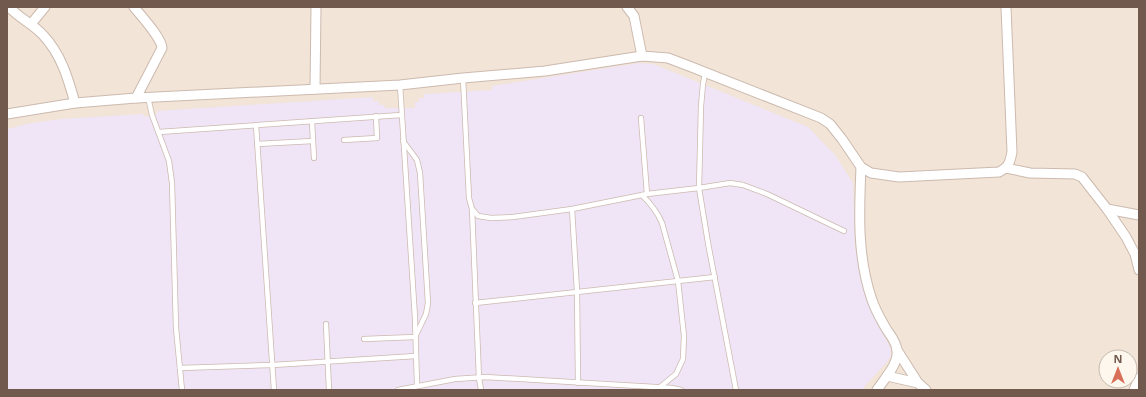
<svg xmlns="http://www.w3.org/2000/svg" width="1146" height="397" viewBox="0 0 1146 397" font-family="'Open Sans',sans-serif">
  <rect width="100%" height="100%" fill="#fbf2e8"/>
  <path fill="#f2e4d7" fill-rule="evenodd" d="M7 7H1139V390H7ZM1106 357H1130V381H1106Z"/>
  <polygon fill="#efe5f7" points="639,63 653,64 808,127 835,155 853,183 855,248 872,313 891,349 891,356 887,362 864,387 863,390 7,390 7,129 31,123 62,119 143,114 144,117 157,114 157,111 373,97 373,101 379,101 379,105 384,105 385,108 415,108 415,102 419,102 419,98 424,98 424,94 492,90 492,86"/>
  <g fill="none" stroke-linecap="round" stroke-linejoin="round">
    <defs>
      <g id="lane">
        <polyline points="705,73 703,84 701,106 699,188 708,243 736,390"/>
        <polyline points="463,78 469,198 472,209 478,216 491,218 513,217 572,209 647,194 699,188 730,183 743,185 767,194 844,231"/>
        <polyline points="400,85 415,318 417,385"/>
        <polyline points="148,97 152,115 169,161 172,183 176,328 182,390"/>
        <polyline points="641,118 647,194"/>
        <polyline points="256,125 274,390"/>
        <polyline points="159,132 401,115"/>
        <polyline points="344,140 377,138 376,116"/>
        <polyline points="313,141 314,158"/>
        <polyline points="257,144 313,141 312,121"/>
        <path d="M642 195C651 204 657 211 662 223L678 281 684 336 683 359 676 374 660 387"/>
        <polyline points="472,209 479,378 481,390"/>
        <polyline points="572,209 577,291 578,383"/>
        <polyline points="475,303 715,277"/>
        <polyline points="326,324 329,390"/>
        <polyline points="364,339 415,337 426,314 428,303 420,173 417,160 403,141"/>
        <polyline points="180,368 273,365 416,356"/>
        <polyline points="398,390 455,379 485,377 672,388 681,390"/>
      </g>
      <g id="street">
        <path d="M9 7C19 18 33 24 43 35 61 54 68 78 75 103"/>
        <path d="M134 7C141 16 161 37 162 48L136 98"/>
        <polyline points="627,7 634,16 642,56"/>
        <polyline points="31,24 45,7"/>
        <polyline points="315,89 316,7"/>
        <path d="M7 114 75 103 136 98 400 85 463 78 545 71 642 56 668 58 689 66 821 118 830 124 842 139 861 167 871 173 899 177 999 172C1009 167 1010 162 1012 152L1006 7"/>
        <path d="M861 167C859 212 857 257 872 300 875 309 880 318 884 325 888 333 896 340 897 350 899 364 884 379 877 390"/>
        <polyline points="1006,168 1030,173 1075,174 1082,177 1107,209 1126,237 1135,254 1139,270"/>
        <polyline points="1107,209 1139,215"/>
        <polyline points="897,350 918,383 926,390"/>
        <polyline points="887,376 918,383"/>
        <polyline points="1134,390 1139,378"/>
      </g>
    </defs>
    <use href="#lane" stroke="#ccbaaf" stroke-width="6"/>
    <use href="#street" stroke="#ccbaaf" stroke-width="11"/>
    <use href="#lane" stroke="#fff" stroke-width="4.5"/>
    <use href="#street" stroke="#fff" stroke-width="9"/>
  </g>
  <rect width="1146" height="397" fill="none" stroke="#72594e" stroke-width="16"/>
  <g transform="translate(1118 369)"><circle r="19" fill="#fdf7ee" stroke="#c5b8ae"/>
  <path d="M0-3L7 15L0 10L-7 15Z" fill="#d96e58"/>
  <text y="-6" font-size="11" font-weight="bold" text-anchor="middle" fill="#72594e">N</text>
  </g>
</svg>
